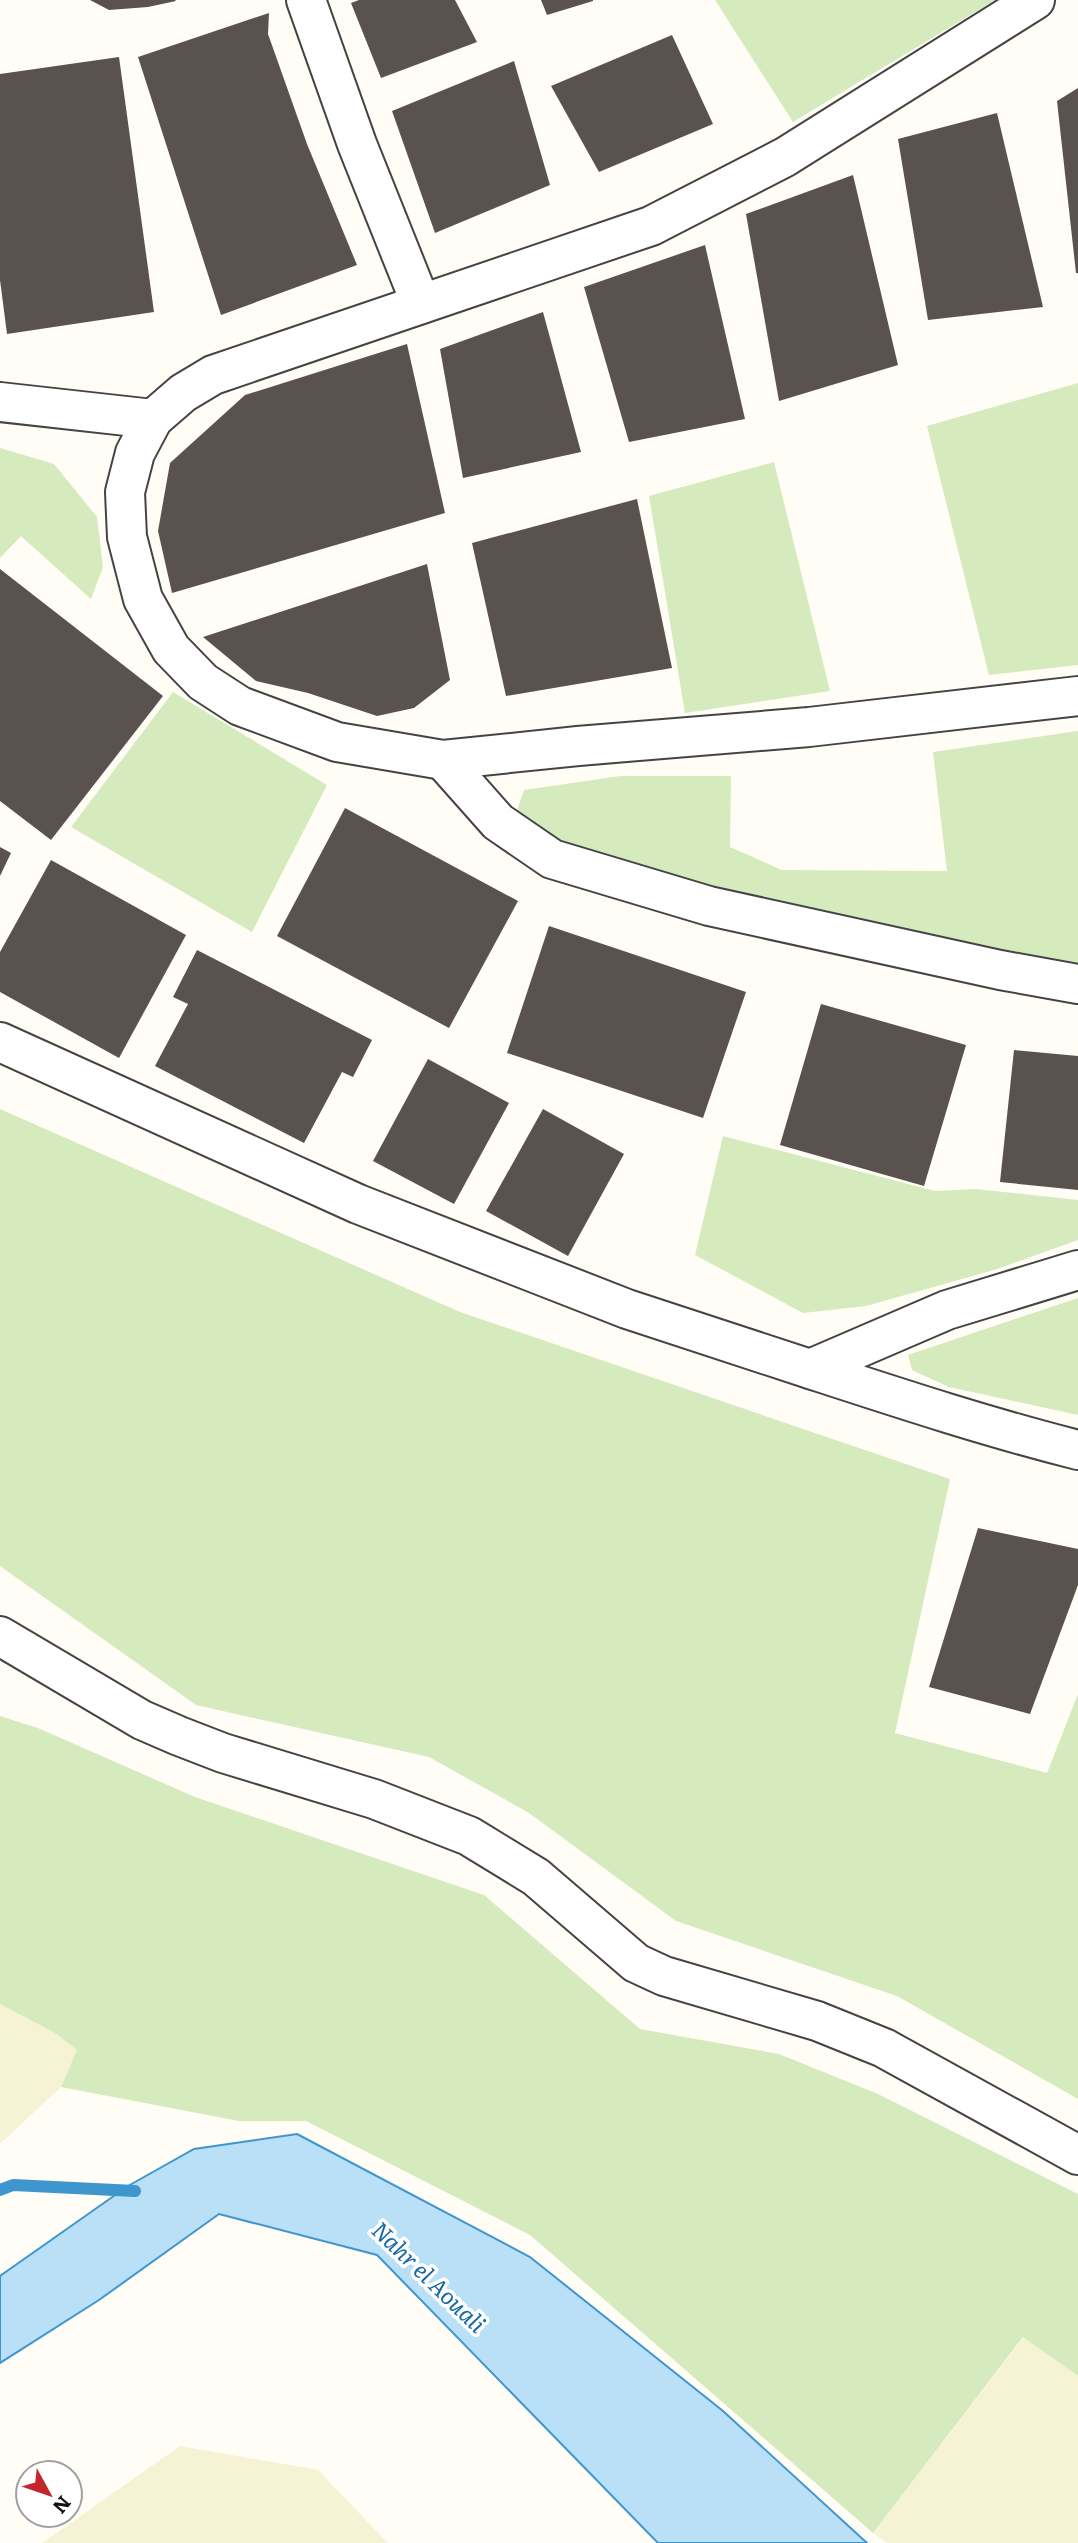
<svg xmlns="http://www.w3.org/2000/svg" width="1078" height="2543" viewBox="0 0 1078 2543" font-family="Literata,serif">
  <rect width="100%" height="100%" fill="#fffdf5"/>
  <g fill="#f6f3d4">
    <polygon points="0,2004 55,2033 78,2050 61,2087 0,2144"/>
    <polygon points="1024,2337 1078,2376 1078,2543 887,2543 873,2533"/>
    <polygon points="180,2446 318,2470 388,2543 42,2543"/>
  </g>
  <g fill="#d5ebbd">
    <polygon points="715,0 995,0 793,122"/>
    <polygon points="1078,383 1078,665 989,675 927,426"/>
    <polygon points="0,448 54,464 97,517 103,567 91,599 21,536 0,558"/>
    <polygon points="774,462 830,691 685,713 649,496"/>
    <polygon points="173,692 327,785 252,932 71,827"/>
    <polygon points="1078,731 1078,966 786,908 582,856 515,816 524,790 620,776 731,776 730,847 782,870 947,871 933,752"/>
    <polygon points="0,1109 460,1312 950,1479 895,1733 1047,1773 1078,1694 1078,2099 897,1996 676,1921 529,1813 429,1757 196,1705 0,1566"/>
    <polygon points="723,1136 935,1191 976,1189 1078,1200 1078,1240 994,1270 866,1306 803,1313 695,1255"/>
    <polygon points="1078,1298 1078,1415 949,1387 912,1370 908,1355"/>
    <polygon points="0,1716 38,1728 195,1797 484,1895 640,2029 779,2054 878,2094 1078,2194 1078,2376 1023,2337 873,2533 530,2235 306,2121 239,2121 61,2087 77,2050 55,2033 0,2004"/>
  </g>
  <polygon fill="#b9e0f7" stroke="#3f96cf" stroke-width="2" points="297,2134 530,2257 723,2411 867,2543 658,2543 377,2255 219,2214 99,2300 0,2363 0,2276 128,2186 194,2149"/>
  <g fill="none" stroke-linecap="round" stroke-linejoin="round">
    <polyline stroke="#3f96cf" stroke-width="12" points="0,2190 13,2185 135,2191"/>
  </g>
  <g fill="#5a524d">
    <polygon points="90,0 175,0 176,1 148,7 109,10"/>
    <polygon points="359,0 455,0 477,42 381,78 351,3"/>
    <polygon points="541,0 593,0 593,1 547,15"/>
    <polygon points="269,13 268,34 307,144 357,265 221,315 138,57"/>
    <polygon points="672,35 713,124 599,172 551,86"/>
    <polygon points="119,57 154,312 7,334 0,280 0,74"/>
    <polygon points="514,61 550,185 435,233 392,111"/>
    <polygon points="1078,88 1078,273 1076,273 1057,101"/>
    <polygon points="997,113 1043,307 928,320 898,139"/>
    <polygon points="853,175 898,365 779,401 746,214"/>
    <polygon points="705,245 745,419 629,442 584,287"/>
    <polygon points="543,312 581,452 463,478 440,349"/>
    <polygon points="407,344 445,513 172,593 158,531 170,463 245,395"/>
    <polygon points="637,499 672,668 506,696 472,543"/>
    <polygon points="427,564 450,680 414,708 377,716 308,693 256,681 203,637"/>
    <polygon points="0,569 163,696 51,840 0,801"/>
    <polygon points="345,808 518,901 449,1028 277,936"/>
    <polygon points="0,847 11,853 0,876"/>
    <polygon points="51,860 186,935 119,1058 0,992 0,952"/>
    <polygon points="549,926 746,992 703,1118 507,1053"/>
    <polygon points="197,950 372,1040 353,1077 342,1072 304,1143 155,1066 188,1004 173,997"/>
    <polygon points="821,1004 966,1045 924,1186 780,1145"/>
    <polygon points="1014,1050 1078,1056 1078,1190 1000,1182"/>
    <polygon points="428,1059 509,1103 454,1204 373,1161"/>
    <polygon points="543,1109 624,1154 568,1256 486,1211"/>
    <polygon points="978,1528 1078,1549 1078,1585 1030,1714 929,1687"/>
  </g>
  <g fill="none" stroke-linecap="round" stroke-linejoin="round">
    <defs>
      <g id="minor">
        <polyline points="306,0 357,144 421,304"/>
        <polyline points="1035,0 785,157 651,226 213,375 183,393 153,419 135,453 125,492 127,537 143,599 171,649 203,682 240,706 337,742 443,760 578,746 809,727 1078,696"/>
        <polyline points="0,402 153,419"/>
        <polyline points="443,760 498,822 552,859 709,906 1000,970 1078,984"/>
        <polyline points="0,1042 358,1204 627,1309 810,1369"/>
        <path d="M1078 1270 947 1310 810 1369C899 1398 987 1427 1078 1450"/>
        <polyline points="0,1636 142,1720 179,1736 223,1753 374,1799 469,1836 536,1877 636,1963 664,1976 817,2021 884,2048 1078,2155"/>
      </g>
    </defs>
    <use href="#minor" stroke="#444" stroke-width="42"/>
    <use href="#minor" stroke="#fff" stroke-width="38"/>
  </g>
  <g text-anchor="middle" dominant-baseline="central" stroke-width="7" stroke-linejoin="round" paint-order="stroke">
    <g font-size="23" font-style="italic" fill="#1768a6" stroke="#fff">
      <text transform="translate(430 2276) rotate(44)">Nahr el Aouali</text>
    </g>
  </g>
  <g transform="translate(49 2494) rotate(130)"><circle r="33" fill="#ffffff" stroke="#a0a0a0" stroke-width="2"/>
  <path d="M0-5L12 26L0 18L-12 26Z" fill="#c4262e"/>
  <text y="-10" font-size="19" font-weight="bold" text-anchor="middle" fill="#111111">N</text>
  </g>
</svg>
